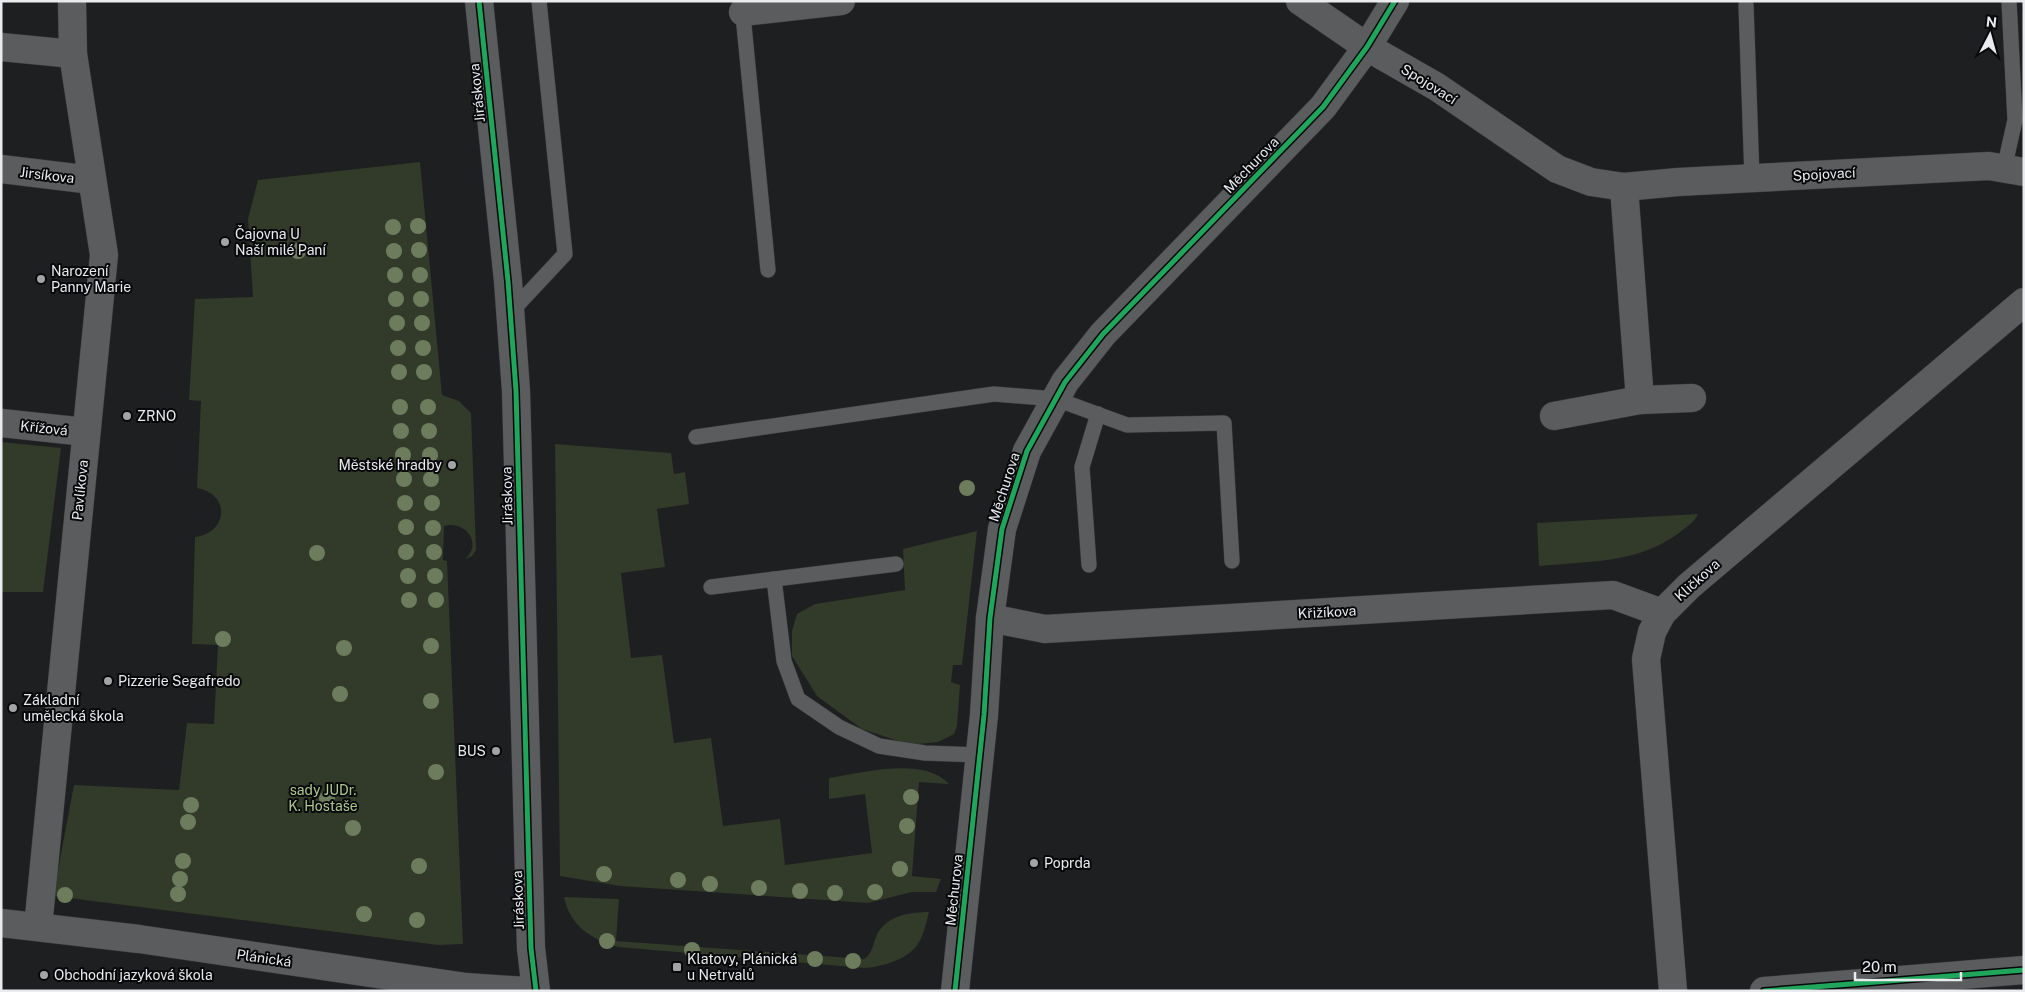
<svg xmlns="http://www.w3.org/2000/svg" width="2025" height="992" viewBox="0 0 2025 992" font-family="'Public Sans',sans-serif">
  <rect width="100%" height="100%" fill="#1d1f21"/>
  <g fill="#323a29">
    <path d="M420 162 442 395 459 401 471 413 476 550 472 556 465 559C484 543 464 520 444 526L443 560 447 561 463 944 438 945 53 896 74 785 179 790 187 723 214 724 218 645 192 644 195 537C228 533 231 494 197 488L201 401 189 400 195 299 253 297 248 219 258 180Z"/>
    <polygon points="1,442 61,448 43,592 1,592"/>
    <path d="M555 444 671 453 674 474 685 472 689 504 657 509 665 567 621 573 631 658 662 655 674 743 711 738 723 826 780 819 785 865 872 853 865 794 829 799V778C863 773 923 756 949 784L919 782 912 876 941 879 936 892H912L868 903 620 886 560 876Z"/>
    <path d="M1698 514C1695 522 1686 527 1679 533 1637 564 1589 561 1539 566L1537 523Z"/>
    <polygon points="977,531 962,665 953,665 951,682 960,685 957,726 954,734 938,742 910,745 862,729 817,696 792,656 792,631 797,614 815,604 905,590 903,549"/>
    <path d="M564 897 619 899 616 941 864 959C874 953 873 940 879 931 890 915 911 912 929 912 926 924 923 939 915 948 903 961 880 967 864 968L618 947C591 939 570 926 564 897Z"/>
  </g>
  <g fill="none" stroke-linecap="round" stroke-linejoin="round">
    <defs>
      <g id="service">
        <polyline points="742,5 768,270"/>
        <polyline points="1746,5 1752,178"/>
        <polyline points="2004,169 2015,120 2009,1"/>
        <polyline points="510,313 565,254 539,1"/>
        <polyline points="696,437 994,394 1056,399 1127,425 1224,423 1232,561"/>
        <polyline points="1089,565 1082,467 1098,414"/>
        <polyline points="774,579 784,661 798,699 839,727 879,746 925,753 980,755"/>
        <polyline points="711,587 896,564"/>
      </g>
      <g id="minor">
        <polyline points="1300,1 1367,47 1437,87 1557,169 1591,182 1624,187 1678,182 1989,166 2024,172"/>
        <polyline points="743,12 841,1"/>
        <polyline points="1,47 73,54"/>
        <polyline points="1,169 92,180"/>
        <polyline points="1624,187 1640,400"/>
        <polyline points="1554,416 1640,400 1692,398"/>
        <polyline points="1,423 86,432"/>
        <polyline points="990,618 1045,629 1613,595 1662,613"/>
        <polyline points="1,923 139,939 466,987 526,991"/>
        <polyline points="38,927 104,255 73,54 72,1"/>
        <polyline points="955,991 984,715 990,618 1002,529 1027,451 1065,382 1103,334 1323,107 1367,47 1395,1"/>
        <polyline points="1673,991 1646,659 1652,632 1662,613 1689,586 2024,302"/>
      </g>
      <g id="secondary">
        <polyline points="479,1 508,281 516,391 531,948 536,991"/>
        <polyline points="1764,991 2024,970"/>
      </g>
    </defs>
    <use href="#service" stroke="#383a3b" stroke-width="16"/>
    <use href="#minor" stroke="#383a3b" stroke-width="29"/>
    <use href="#secondary" stroke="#383a3b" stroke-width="29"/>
    <use href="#service" stroke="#5b5c5e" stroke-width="15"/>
    <use href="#minor" stroke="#5b5c5e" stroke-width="28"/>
    <use href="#secondary" stroke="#5b5c5e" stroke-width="28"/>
    <defs>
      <g id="cycleway">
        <polyline points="479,1 508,281 516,391 531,948 536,991"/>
        <polyline points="955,991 984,715 990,618 1002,529 1027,451 1065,382 1103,334 1323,107 1367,47 1395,1"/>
        <polyline points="1764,991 2024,970"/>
      </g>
    </defs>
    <use href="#cycleway" stroke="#07080a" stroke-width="8"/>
    <use href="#cycleway" stroke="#20a55d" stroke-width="5"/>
  </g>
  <g fill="#6e7c5e">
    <circle cx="418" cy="226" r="8"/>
    <circle cx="393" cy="227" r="8"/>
    <circle cx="419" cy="250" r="8"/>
    <circle cx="298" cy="251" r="8"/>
    <circle cx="394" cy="251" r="8"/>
    <circle cx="395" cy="275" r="8"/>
    <circle cx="420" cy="275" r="8"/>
    <circle cx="396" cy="299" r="8"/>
    <circle cx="421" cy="299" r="8"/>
    <circle cx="397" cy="323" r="8"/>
    <circle cx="422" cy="323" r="8"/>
    <circle cx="398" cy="348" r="8"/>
    <circle cx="423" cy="348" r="8"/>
    <circle cx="399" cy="372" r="8"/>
    <circle cx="424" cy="372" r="8"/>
    <circle cx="400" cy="407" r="8"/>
    <circle cx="428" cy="407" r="8"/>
    <circle cx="401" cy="431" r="8"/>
    <circle cx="429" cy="431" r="8"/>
    <circle cx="403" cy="455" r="8"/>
    <circle cx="430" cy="455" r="8"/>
    <circle cx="404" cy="479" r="8"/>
    <circle cx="431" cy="479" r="8"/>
    <circle cx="967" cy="488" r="8"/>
    <circle cx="405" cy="503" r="8"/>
    <circle cx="432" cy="503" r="8"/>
    <circle cx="406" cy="527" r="8"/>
    <circle cx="433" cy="528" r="8"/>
    <circle cx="406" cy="552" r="8"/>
    <circle cx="434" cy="552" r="8"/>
    <circle cx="317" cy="553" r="8"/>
    <circle cx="408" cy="576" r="8"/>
    <circle cx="435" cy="576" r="8"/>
    <circle cx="409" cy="600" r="8"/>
    <circle cx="436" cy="600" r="8"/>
    <circle cx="223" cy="639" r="8"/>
    <circle cx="431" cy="646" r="8"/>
    <circle cx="344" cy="648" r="8"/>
    <circle cx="340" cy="694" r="8"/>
    <circle cx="431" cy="701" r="8"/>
    <circle cx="436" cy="772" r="8"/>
    <circle cx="911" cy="797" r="8"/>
    <circle cx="327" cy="799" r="8"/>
    <circle cx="191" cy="805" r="8"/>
    <circle cx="188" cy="822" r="8"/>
    <circle cx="907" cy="826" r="8"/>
    <circle cx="353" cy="828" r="8"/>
    <circle cx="183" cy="861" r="8"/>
    <circle cx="419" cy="866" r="8"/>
    <circle cx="900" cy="869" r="8"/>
    <circle cx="604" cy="874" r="8"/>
    <circle cx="180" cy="879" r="8"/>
    <circle cx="678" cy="880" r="8"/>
    <circle cx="710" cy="884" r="8"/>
    <circle cx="759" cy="888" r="8"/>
    <circle cx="800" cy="891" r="8"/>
    <circle cx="875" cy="892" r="8"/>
    <circle cx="835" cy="893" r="8"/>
    <circle cx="178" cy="894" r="8"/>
    <circle cx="65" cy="895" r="8"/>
    <circle cx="364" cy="914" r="8"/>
    <circle cx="417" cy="920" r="8"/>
    <circle cx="607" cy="941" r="8"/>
    <circle cx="692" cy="950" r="8"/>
    <circle cx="815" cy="959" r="8"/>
    <circle cx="853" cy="961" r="8"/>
  </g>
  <g fill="#a2a4a6" stroke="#07080a" stroke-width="2">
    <circle cx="225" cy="242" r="5"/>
    <circle cx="41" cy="279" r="5"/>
    <circle cx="127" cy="416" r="5"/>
    <circle cx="452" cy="465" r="5"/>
    <circle cx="108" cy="681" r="5"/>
    <circle cx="13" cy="708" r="5"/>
    <circle cx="496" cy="751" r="5"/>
    <circle cx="1034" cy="863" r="5"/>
    <rect x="672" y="962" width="10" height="10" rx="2.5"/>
    <circle cx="44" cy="975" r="5"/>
  </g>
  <g text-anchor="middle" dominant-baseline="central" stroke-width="4" stroke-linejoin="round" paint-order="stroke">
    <g font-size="14" fill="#e9ebee" stroke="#07080a">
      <text transform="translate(1429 84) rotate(32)">Spojovací</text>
      <text transform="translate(477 93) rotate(-96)">Jiráskova</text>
      <text transform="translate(1251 165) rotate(-46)">Měchurova</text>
      <text transform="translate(1824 174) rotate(-3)">Spojovací</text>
      <text transform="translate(47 175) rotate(7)">Jirsíkova</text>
      <text transform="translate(44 428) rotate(6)">Křížová</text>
      <text transform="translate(1004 487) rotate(-72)">Měchurova</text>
      <text transform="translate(80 490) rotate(-84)">Pavlíkova</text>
      <text transform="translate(507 496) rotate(-91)">Jiráskova</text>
      <text transform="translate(1697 580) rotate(-42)">Kličkova</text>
      <text transform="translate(1327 612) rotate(-3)">Křižíkova</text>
      <text transform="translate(954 890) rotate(-84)">Měchurova</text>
      <text transform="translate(518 900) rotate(-92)">Jiráskova</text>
      <text transform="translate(264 958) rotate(8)">Plánická</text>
    </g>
    <g font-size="14" fill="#e9ebee" stroke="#07080a" text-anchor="start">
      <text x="235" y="234">Čajovna U<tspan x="235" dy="16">Naší milé Paní</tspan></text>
      <text x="51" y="271">Narození<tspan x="51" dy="16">Panny Marie</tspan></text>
      <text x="137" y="416">ZRNO</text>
      <text x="442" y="465" text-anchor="end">Městské hradby</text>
      <text x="118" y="681">Pizzerie Segafredo</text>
      <text x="23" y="700">Základní<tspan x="23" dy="16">umělecká škola</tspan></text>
      <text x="486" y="751" text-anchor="end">BUS</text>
      <text x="1044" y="863">Poprda</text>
      <text x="687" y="959">Klatovy, Plánická<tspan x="687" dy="16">u Netrvalů</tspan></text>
      <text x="54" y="975">Obchodní jazyková škola</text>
    </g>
    <g font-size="14" fill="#b0c88f" stroke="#07080a">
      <text x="323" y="790">sady JUDr.<tspan x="323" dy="16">K. Hostaše</tspan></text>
    </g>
  </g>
  <rect width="2025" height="992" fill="none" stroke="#e9ebee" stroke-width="5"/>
  <g transform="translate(1990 35) rotate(6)" stroke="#07080a" stroke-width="4" paint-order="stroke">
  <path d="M0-4L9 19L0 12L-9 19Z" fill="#e9ebee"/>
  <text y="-8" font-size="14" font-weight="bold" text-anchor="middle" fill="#e9ebee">N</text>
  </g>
  <path d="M1855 972v8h106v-8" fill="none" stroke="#e9ebee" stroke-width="2.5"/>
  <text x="1862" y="972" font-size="15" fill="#e9ebee" stroke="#07080a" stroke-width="4" paint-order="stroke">20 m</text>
</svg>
